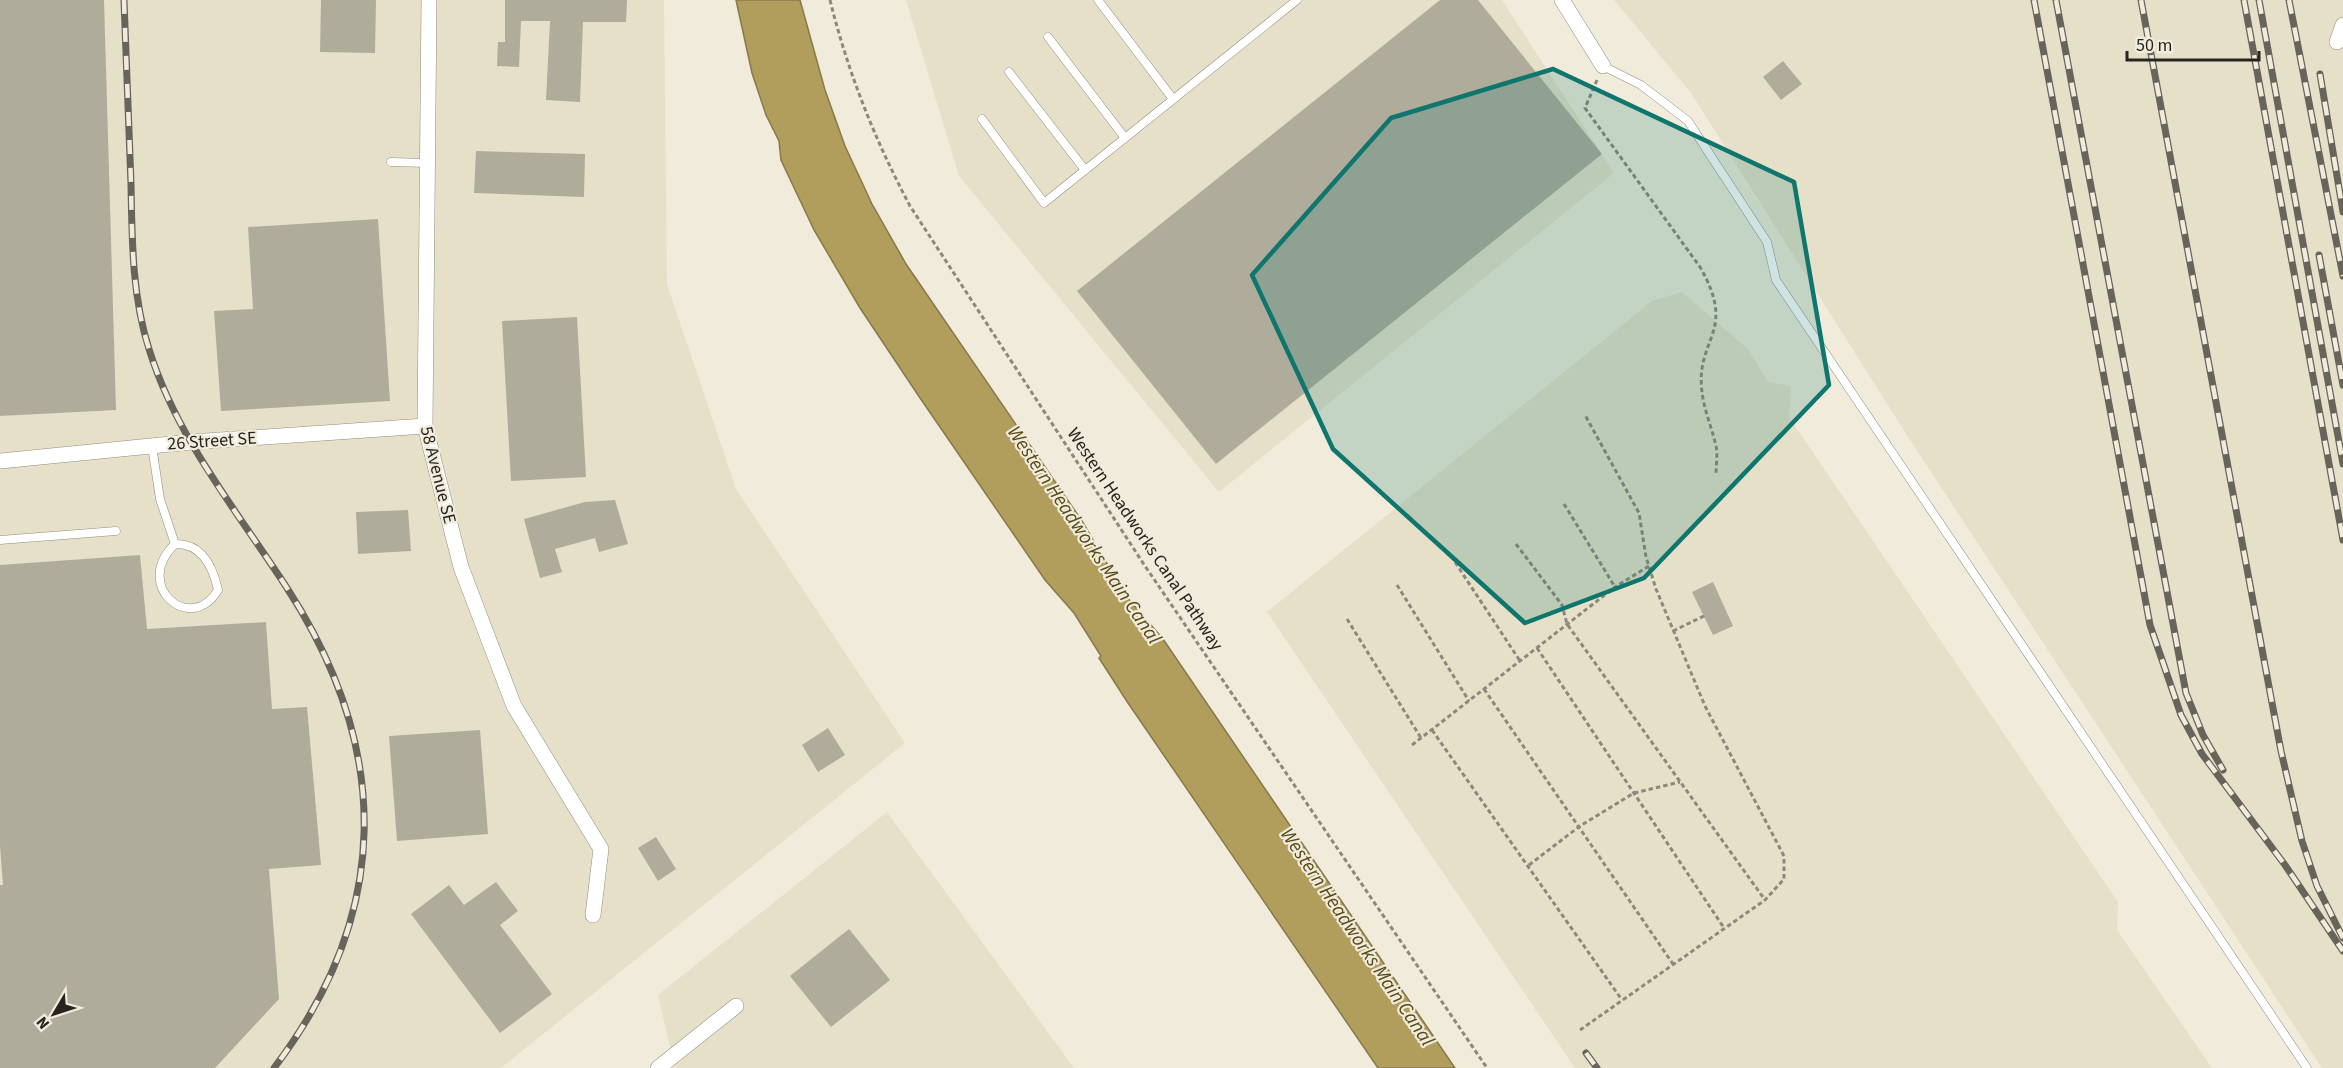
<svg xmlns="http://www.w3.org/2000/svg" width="2343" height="1068" viewBox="0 0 2343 1068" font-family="'Source Sans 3',sans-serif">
  <rect width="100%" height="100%" fill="#f0ebdb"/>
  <g fill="#e7e0c9">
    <polygon points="0,0 664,0 667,284 736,489 905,743 501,1068 0,1068"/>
    <polygon points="906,0 1502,0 1614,173 1219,492 959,176"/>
    <polygon points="1614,0 2343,0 2343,1068 2322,1068 1908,437 1691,93"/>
    <polygon points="1682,292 1748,349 1768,382 1791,386 1789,417 2118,902 2117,930 2212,1068 1575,1068 1267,612 1652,301"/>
    <polygon points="887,812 1074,1068 675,1068 658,995"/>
  </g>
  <polygon fill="#b19d5c" stroke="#877949" stroke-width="1.5" points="736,0 800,0 825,90 845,146 872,204 906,264 1082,521 1126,596 1163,639 1455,1068 1378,1068 1128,703 1099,658 1101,656 1074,613 1045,580 918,395 860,308 814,230 781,160 779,141 766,115 752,73"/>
  <g fill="#b0ac9c">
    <polygon points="0,0 104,0 116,410 0,416"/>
    <polygon points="321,0 376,0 375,53 320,52"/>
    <polygon points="505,0 627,0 626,22 583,22 580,102 546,100 550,21 521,21 519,67 497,66 498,42 505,42"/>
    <polygon points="1440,0 1478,0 1602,154 1216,464 1077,291"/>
    <polygon points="1783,61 1802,84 1781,100 1763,77"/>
    <polygon points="476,151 585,154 584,197 474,193"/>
    <polygon points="378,219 390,401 221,411 214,311 253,309 248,227"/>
    <polygon points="577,317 586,477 511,481 502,321"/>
    <polygon points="615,500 628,544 599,552 595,538 555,549 562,572 540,578 524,519 585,502"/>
    <polygon points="408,510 411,551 358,554 356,512"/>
    <polygon points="140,555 147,629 266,622 272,709 307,707 321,865 269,869 279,999 215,1068 0,1068 0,885 3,885 0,846 0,565"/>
    <polygon points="1713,582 1733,626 1713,635 1692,592"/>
    <polygon points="828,728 845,755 818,772 802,745"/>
    <polygon points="480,730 488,834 397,841 389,736"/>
    <polygon points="656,837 676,869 658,881 638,848"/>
    <polygon points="496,882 518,911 500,925 552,994 500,1033 411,914 449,885 464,905"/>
    <polygon points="849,929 890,980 831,1027 790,976"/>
  </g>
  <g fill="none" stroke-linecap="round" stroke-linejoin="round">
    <defs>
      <g id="service">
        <polyline points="1098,0 1173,99"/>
        <polyline points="1048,37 1125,138"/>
        <polyline points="1603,66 1641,85 1688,121 1767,242 1776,280 2307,1068"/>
        <polyline points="1009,72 1085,170"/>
        <polyline points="982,119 1044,203 1297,0"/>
        <polyline points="391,162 427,163"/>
        <path d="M152 446 160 499 175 544C202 543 213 567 218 590 190 636 132 585 175 544"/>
        <polyline points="0,540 116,531"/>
      </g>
      <g id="minor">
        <polyline points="429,0 425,426 461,567 514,706 601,849 593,915"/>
        <polyline points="1562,0 1603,66"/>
        <polyline points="2337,42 2343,25"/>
        <polyline points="0,461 191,442 425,426"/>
        <polyline points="658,1068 736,1006"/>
      </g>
    </defs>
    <use href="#service" stroke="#918c7d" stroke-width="9"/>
    <use href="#minor" stroke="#918c7d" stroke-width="16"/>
    <g stroke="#8c887d" stroke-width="3" stroke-dasharray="4.5 3" stroke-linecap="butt">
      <path d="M830 0C848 73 875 140 910 206L1145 566 1487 1068"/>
      <path d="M1597 80 1585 108 1700 267C1738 333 1695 337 1702 392 1704 410 1712 428 1716 446 1718 455 1716 465 1716 474"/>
      <polyline points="1564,504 1615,587"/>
      <polyline points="1516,544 1562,605 1567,624 1765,900"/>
      <polyline points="1451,556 1520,661"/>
      <polyline points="1397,585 1469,701"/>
      <polyline points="1347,619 1421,738"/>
      <polyline points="1673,631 1704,616"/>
      <polyline points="1537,648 1724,928"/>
      <polyline points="1484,689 1673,964"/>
      <polyline points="1432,730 1622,1000"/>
      <polyline points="1412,745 1615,587 1649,566"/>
      <polyline points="1529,865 1580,826 1634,793 1680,782"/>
      <polyline points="1580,1030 1765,900 1784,879 1784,856 1705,706 1656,589 1646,557 1639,513 1585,415"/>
    </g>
    <use href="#service" stroke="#fff" stroke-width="8"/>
    <use href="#minor" stroke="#fff" stroke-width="15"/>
    <defs>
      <g id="rail">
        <path d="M124 0C126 61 129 123 131 184 132 240 132 296 149 349 176 437 237 511 287 588 392 750 392 913 274 1068"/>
        <polyline points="2034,0 2150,625 2181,715 2202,754 2285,865 2343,951"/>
        <polyline points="2056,0 2186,693 2203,735 2223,770"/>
        <polyline points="2141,0 2281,751 2302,841 2317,886 2343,938"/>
        <polyline points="2244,0 2343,540"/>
        <polyline points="2259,0 2343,464"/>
        <polyline points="2289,0 2343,276"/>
        <polyline points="2320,74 2343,212"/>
        <polyline points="2319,255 2343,385"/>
        <polyline points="1586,1053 1597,1068"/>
      </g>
    </defs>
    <use href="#rail" stroke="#67645b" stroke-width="7"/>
    <use href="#rail" stroke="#f0ebdb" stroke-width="4.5" stroke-dasharray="14" stroke-linecap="butt"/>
  </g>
  <path fill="#0f766e" fill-opacity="0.2" stroke="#0f766e" stroke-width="4.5" stroke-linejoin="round" d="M1553 69 1794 182 1829 385 1644 578 1525 623 1333 449 1252 275 1391 118Z"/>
  <g text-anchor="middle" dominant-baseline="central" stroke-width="4.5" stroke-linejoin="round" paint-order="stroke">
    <g font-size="18" fill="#26241e" stroke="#f0ebdb">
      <text transform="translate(212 441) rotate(-4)">26 Street SE</text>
      <text transform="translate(438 475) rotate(76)">58 Avenue SE</text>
      <text transform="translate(1145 539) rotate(56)">Western Headworks Canal Pathway</text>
    </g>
    <g font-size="20" font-style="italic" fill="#574916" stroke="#f0ebdb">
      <text transform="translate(1084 535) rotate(56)">Western Headworks Main Canal</text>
      <text transform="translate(1357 937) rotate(56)">Western Headworks Main Canal</text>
    </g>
  </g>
  <g transform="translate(54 1014) rotate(231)" stroke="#f0ebdb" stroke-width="4.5" paint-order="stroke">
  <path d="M0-4.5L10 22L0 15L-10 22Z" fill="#26241e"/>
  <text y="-9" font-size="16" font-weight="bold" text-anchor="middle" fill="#26241e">N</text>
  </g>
  <path d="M2127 51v9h132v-9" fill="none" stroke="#26241e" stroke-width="3"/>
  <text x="2136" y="51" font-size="18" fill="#26241e" stroke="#f0ebdb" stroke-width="4.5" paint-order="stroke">50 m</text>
</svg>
